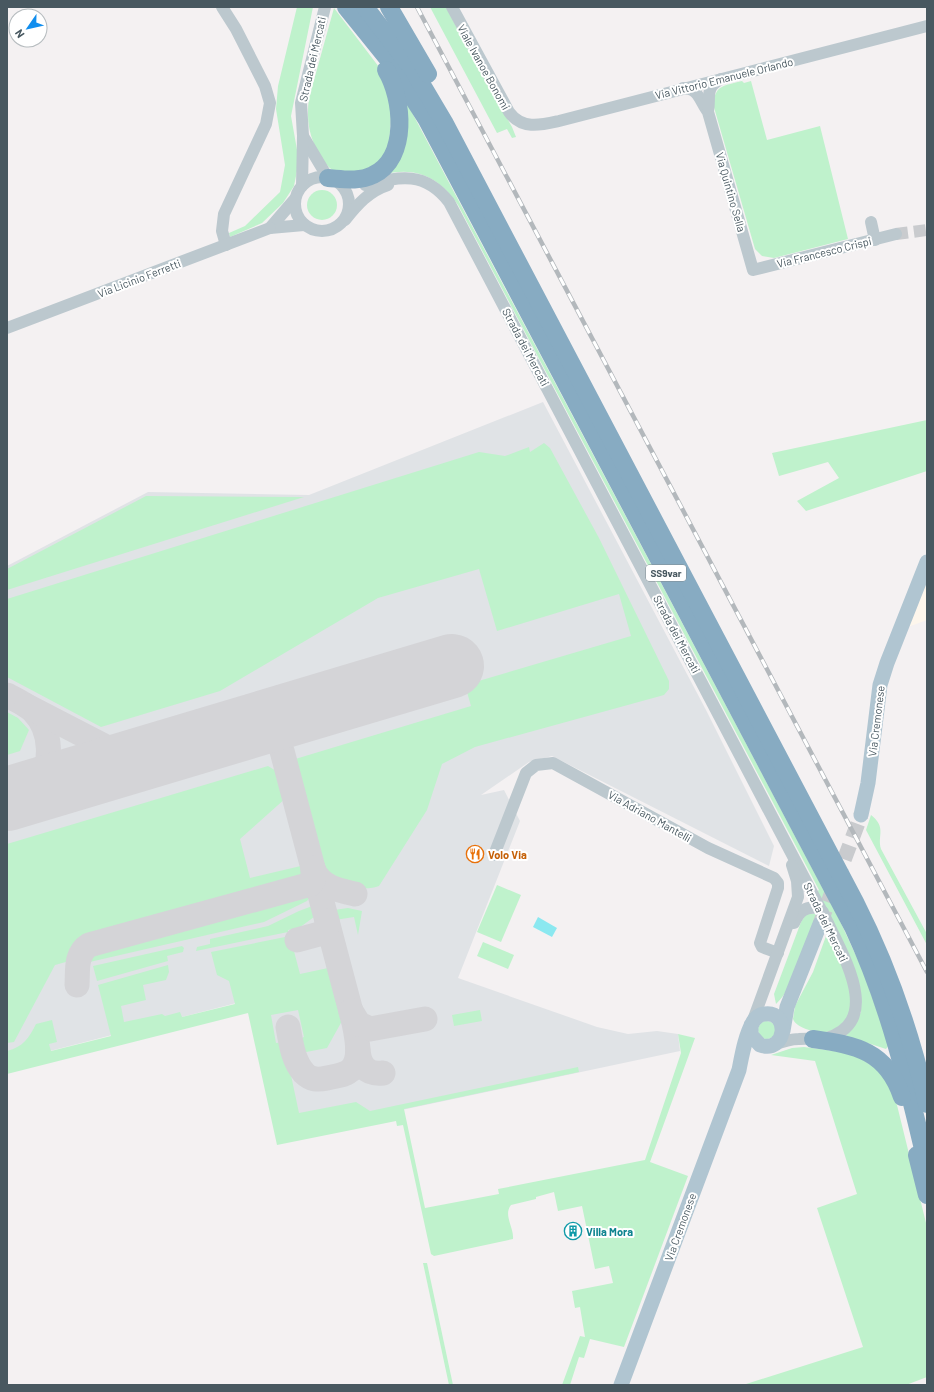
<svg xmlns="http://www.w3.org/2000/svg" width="934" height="1392" viewBox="0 0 934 1392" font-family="Barlow,sans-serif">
  <rect width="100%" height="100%" fill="#f4f1f2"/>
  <polygon fill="#fdf6ec" points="927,579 927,620 908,627"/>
  <polygon fill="#e0e3e6" points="543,402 706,710 774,846 769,866 552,756 529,762 481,795 504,790 520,821 458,978 597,1027 628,1034 657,1031 678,1034 680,1051 279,1136 248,1000 50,1051 49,1045 7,1056 7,566 148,492 309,495"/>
  <g fill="#bff2cc">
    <polygon points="297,7 313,7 291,116 299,161 294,186 283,203 262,223 230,237 229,233 245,226 280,192 285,165 276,109 278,86"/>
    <polygon points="430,7 446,7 471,55 512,127 516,137 512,138 507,129 497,133"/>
    <path d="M334 8 382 71 392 98 389 148 371 171C359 171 344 173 333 170 328 168 324 161 321 157 309 138 306 120 309 98Z"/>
    <path d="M742 81 744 83 751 81 767 140 820 126 848 239 774 258 762 256 755 249 713 104C716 84 724 86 742 81Z"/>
    <path d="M408 105 840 921 863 971 889 1045 886 1049 846 1036 861 1012V993L817 891 819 890 458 205C441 179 417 166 386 174L406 106Z"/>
    <circle cx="322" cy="205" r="15"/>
    <polygon points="927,420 927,471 806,511 797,501 839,478 828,462 779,476 772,453"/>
    <path d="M544 443 550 448 599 538 669 681V689L664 695 475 747 442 764 427 810 379 886C362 893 325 884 320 865L292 760 471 706 465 685 631 636 619 594 497 631 479 569 378 598 220 691 101 727 7 677V599L479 452 505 456 529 447 530 452Z"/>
    <polygon points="146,496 304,497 7,590 7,569"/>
    <polygon points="7,712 18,718 29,730 20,751 7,755"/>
    <polygon points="268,766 281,774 287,797 240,839 250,878 305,865 308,877 302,884 88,941 74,948 73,960 55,965 14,1042 7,1043 7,844"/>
    <path d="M871 815C887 828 877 835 881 849L927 934V945L866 830Z"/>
    <polygon points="497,885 521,895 501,942 477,932"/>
    <polygon points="311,888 310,897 307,901 264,922 81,964 85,954 94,947"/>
    <polygon points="315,905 318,914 299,928 288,930 288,932 196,951 197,947 210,944 210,939 268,926 299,911"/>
    <polygon points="348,908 362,911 358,935 354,917 335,920 334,910"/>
    <path d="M807 913 817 914C807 939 796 986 776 1004L774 994 801 922Z"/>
    <path d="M290 936 300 974 328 968 342 1021 327 1048 301 1053 298 1039 304 1037 298 1010 271 1015 276 1043 284 1042 299 1113 356 1102 370 1111 578 1067 579 1072 404 1109 425 1208 499 1194 498 1189 645 1160 681 1053 678 1034 695 1038 650 1162 688 1176 624 1347 590 1339 584 1358 579 1357 570 1385H562L580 1336 585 1337 580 1307 575 1308 572 1291 613 1283 609 1266 595 1269 582 1206 558 1211 554 1192 536 1197V1199L511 1205C503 1215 514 1227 513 1239L434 1256 431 1254 403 1125 397 1126 396 1121 277 1145 248 1013 7 1074V1051C23 1047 29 1038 36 1024L52 1020 57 1042 49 1044 51 1051 111 1036 98 985 168 965 169 972 166 980 143 985 146 1000 121 1006 124 1022 162 1014 165 1016 180 1012 182 1017 235 1004 229 981 217 975 211 952Z"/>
    <path d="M826 936 829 941 831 939C839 958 854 987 852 1008 850 1018 836 1031 826 1032 816 1033 796 1028 793 1019L795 1006 813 972Z"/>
    <polygon points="483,942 514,955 508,969 477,956"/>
    <polygon points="182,946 184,948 183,952 167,956 168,961 97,981 93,966"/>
    <polygon points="480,1010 482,1021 454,1026 452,1015"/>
    <circle cx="767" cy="1030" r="9"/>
    <polygon points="804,1047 842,1052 857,1056 880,1071 895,1097 927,1227 927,1377 906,1385 743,1385 863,1347 817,1208 857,1194 815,1061 771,1055 792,1048"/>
    <polygon points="423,1263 427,1263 453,1385 449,1385"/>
  </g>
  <polygon fill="#8be8f0" points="538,917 557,928 552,937 533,927"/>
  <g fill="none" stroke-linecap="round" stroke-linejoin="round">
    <g stroke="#d4d4d7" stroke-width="25">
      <path d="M7 695C16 700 26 704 33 711 52 730 54 766 36 786 30 792 21 794 14 797"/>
      <polyline points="27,706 112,750 140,754 184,746"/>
      <path d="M245 728C263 724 277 734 282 751L354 1023C357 1037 363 1063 348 1072 342 1076 334 1076 327 1078 318 1080 311 1080 304 1073 293 1061 291 1043 288 1027"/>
      <path d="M313 869C321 887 337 890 355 894"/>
      <polyline points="297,940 323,933 327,927 327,921"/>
      <path d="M77 985C78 970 75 954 89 945L311 884 313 880V868"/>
      <polyline points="351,1011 359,1024 370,1029 425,1019"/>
      <path d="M358 1049C359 1065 366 1075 383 1073"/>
    </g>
    <polyline stroke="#d4d4d7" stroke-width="64" points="7,799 452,666"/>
    <polyline stroke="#c9cbce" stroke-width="12" stroke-dasharray="12 6" stroke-linecap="butt" points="896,234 927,230"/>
    <polyline stroke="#c9cbce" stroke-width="15" stroke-dasharray="15 8" stroke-linecap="butt" points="820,924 861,815"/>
    <g stroke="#bcc8ce" stroke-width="12">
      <polyline points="222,7 236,29 265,86 270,103 266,124 224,214 222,231 226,245"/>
      <path d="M452 7 509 112C522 130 541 125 559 121L927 26"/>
      <path d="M683 88C699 88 700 102 708 112L753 270 896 234"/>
      <path d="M708 111C711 97 704 88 721 79"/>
      <polyline points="303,136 328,178"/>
      <circle cx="322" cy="204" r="27"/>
      <path d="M365 185C399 177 424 170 449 202L828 923C843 956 883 1021 827 1038 817 1040 809 1038 799 1039 790 1039 781 1042 773 1045"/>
      <polyline points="302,186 303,136 301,103 325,7"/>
      <polyline points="295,199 270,228 304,225"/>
      <path d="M345 220C357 205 369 191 388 185"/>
      <polyline points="871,222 875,240"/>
      <polyline points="7,328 270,228"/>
      <polyline points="494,855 526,773 536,765 553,763 708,848 774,878 778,883 778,888 760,943 762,947 778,953"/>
      <path d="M794 923C799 912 805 906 817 908L823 912"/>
      <polyline points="752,1023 798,897 797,881 792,865"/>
    </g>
    <g stroke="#b0c5d1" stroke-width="15">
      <polyline points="861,815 868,783 880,685 887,663 927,562"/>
      <polyline points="783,1031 787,1007 820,924"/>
      <path d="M621 1385 739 1070C742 1055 745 1036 753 1022 755 1018 760 1014 765 1014 790 1011 787 1054 760 1045L751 1035V1025"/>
    </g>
    <g stroke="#87abc2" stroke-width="18">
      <path d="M346 7 388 59 427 120 853 927C889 1004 908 1084 927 1166"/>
      <path d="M365 7 412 68 444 122 855 902C888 967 911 1033 927 1104"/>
      <polyline points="389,7 428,74"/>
      <path d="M328 178C343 179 359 182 373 175 409 158 403 98 386 70"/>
      <path d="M813 1039C856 1045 887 1051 902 1097"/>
      <polyline points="917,1155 927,1195"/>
    </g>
    <defs>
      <polyline id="rail" points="417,7 927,972"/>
    </defs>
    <use href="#rail" stroke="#b3b8bc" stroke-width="4.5"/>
    <use href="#rail" stroke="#fff" stroke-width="3" stroke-dasharray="9" stroke-linecap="butt"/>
  </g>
  <defs>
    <symbol id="restaurant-ring" viewBox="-11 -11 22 22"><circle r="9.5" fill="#fff" stroke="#e8710a" stroke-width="1.5"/><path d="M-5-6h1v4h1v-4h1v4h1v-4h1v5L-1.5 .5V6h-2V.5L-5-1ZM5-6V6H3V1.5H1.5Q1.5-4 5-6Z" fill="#e8710a"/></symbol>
    <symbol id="building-ring" viewBox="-11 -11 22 22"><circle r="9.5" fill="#fff" stroke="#0f9aa8" stroke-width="1.5"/><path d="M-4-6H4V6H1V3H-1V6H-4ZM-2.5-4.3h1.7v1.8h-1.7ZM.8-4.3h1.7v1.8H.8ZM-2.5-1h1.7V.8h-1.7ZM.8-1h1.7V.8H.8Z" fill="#0f9aa8"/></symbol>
  </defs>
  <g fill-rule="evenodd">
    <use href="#restaurant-ring" x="465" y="844" width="20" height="20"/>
    <use href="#building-ring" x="563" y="1221" width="20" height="20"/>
  </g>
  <g text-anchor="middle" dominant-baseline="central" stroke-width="4" stroke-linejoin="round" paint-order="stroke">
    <rect fill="#fff" stroke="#7f8a90" stroke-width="1" x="646" y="565" width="40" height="16" rx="3"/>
    <g font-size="10" font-weight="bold" fill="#485860">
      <text x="666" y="573">SS9var</text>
    </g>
    <g font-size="11" fill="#485860" stroke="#fff">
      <text transform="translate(312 59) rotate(-77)">Strada dei Mercati</text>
      <text transform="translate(484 67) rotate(61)">Viale Ivanoe Bonomi</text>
      <text transform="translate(724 78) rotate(-14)">Via Vittorio Emanuele Orlando</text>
      <text transform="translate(731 192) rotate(74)">Via Quintino Sella</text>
      <text transform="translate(824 252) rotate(-14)">Via Francesco Crispi</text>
      <text transform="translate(139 278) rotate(-21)">Via Licinio Ferretti</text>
      <text transform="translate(526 347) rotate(62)">Strada dei Mercati</text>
      <text transform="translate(677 634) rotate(62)">Strada dei Mercati</text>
      <text transform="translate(876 721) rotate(-83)">Via Cremonese</text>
      <text transform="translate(650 816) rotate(29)">Via Adriano Mantelli</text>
      <text transform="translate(826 922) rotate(64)">Strada dei Mercati</text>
      <text transform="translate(680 1227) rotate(-70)">Via Cremonese</text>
    </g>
    <g font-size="11" font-weight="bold" fill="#c56008" stroke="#fff" text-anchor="start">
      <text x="488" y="854">Volo Via</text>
    </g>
    <g font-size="11" font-weight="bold" fill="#0d838f" stroke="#fff" text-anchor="start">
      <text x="586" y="1231">Villa Mora</text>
    </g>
  </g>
  <rect width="934" height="1392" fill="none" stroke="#485860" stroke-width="16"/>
  <g transform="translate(28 28) rotate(236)"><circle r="19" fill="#ffffff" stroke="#b6bcbf"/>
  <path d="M0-3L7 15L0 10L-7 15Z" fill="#118eee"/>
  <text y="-6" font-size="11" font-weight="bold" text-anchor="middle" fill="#485860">N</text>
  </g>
</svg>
